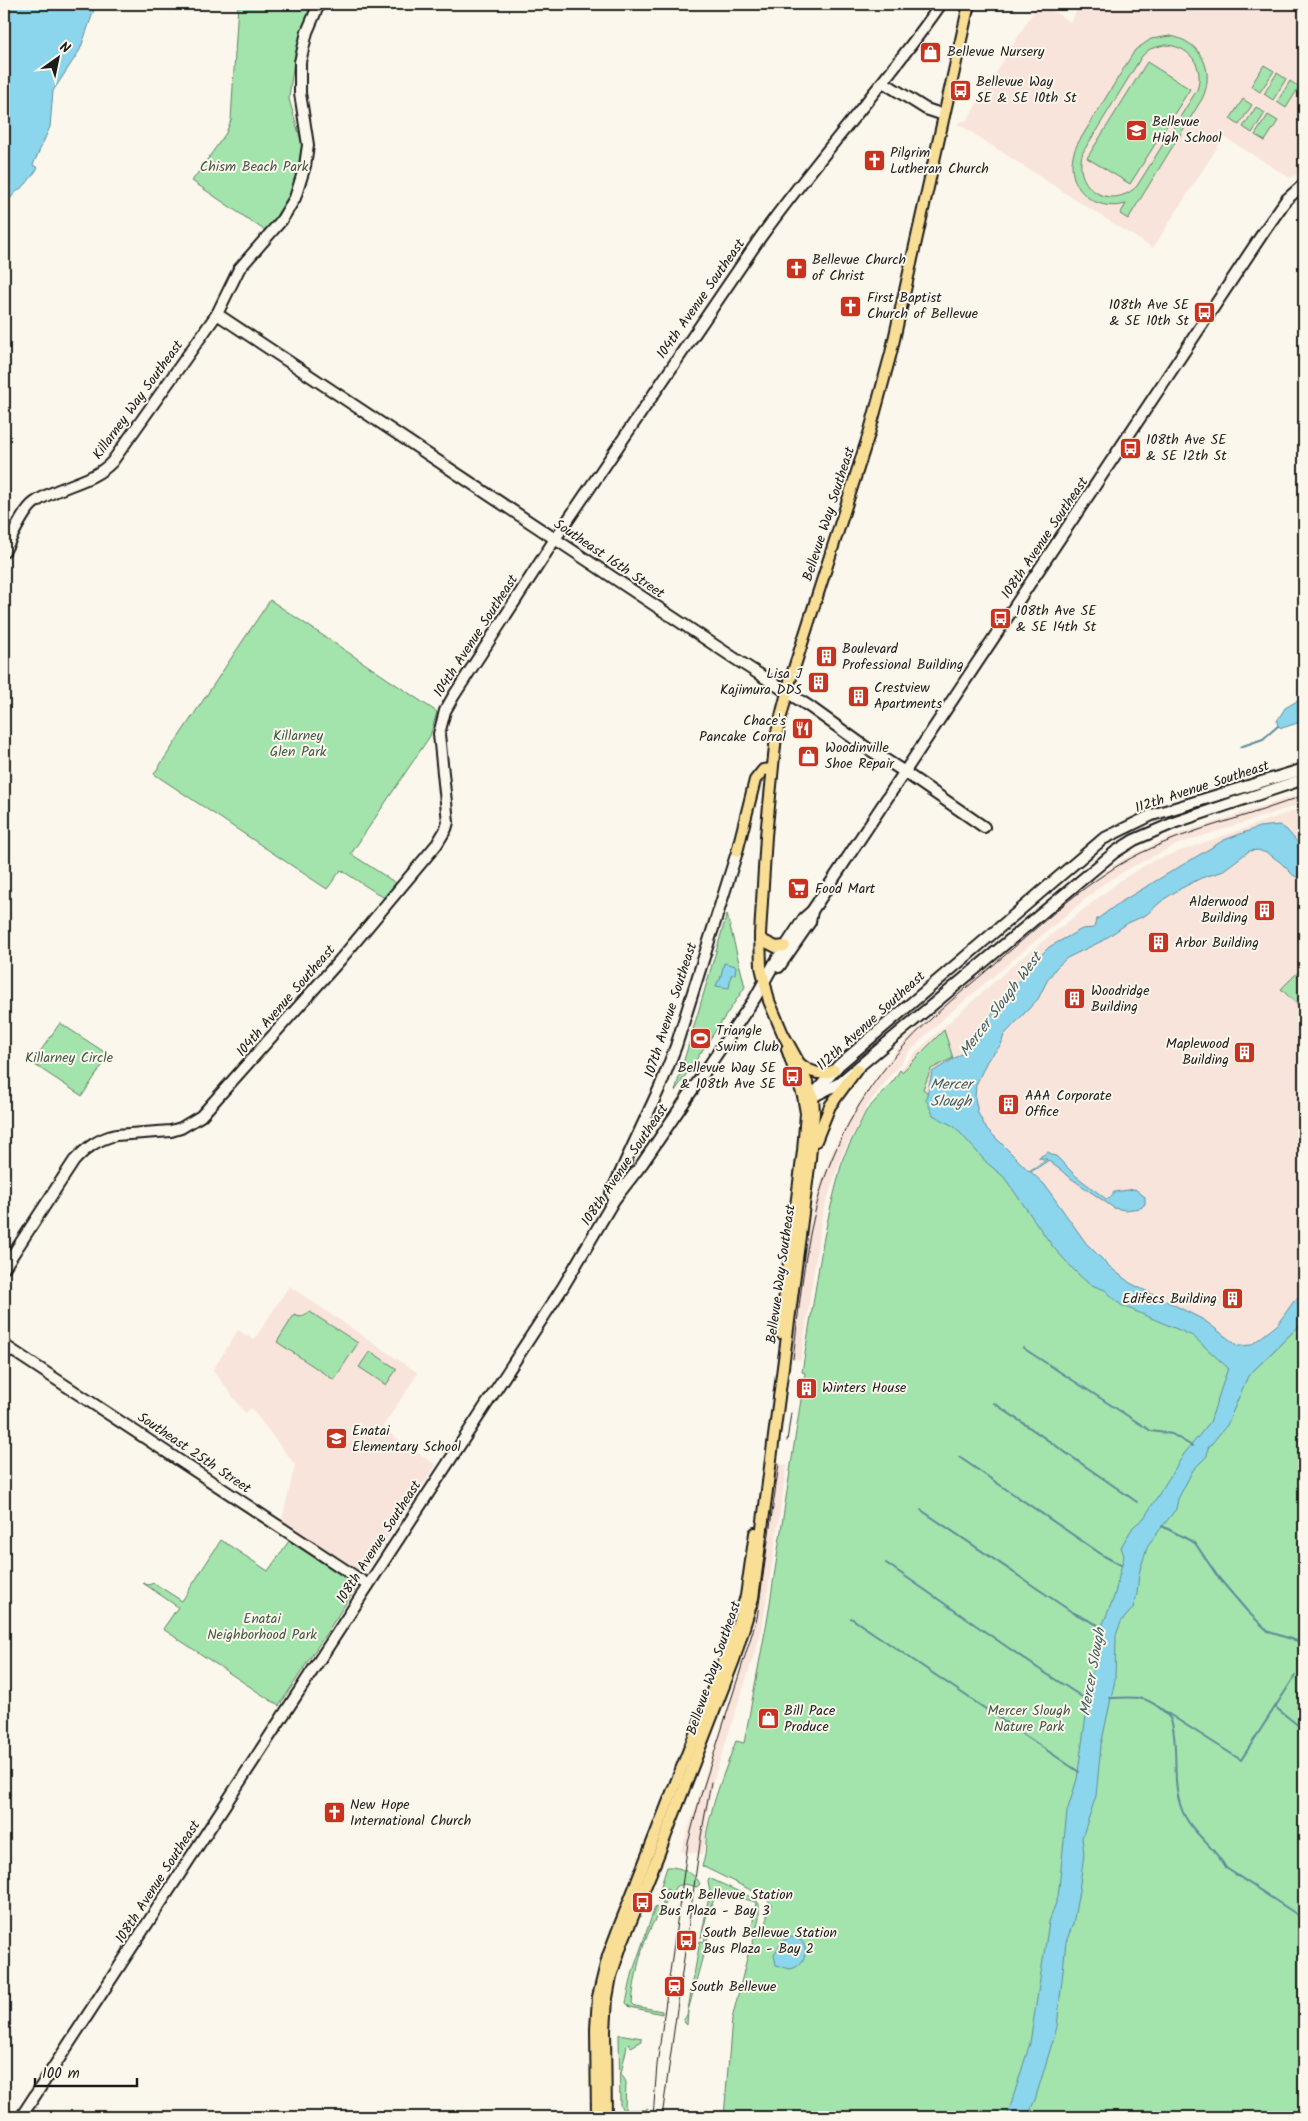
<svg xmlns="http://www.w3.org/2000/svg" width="1308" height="2121" viewBox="0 0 1308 2121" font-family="Kalam,sans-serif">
  <rect width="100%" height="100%" fill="#fbf7ec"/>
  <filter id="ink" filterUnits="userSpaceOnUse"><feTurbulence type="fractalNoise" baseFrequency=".02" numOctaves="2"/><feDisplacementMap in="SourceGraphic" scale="10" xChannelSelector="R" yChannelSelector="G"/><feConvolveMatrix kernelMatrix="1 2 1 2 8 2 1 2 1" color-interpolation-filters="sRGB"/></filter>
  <g filter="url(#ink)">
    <g fill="#f9e4db">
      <polygon points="1038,4 1042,4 1070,22 1081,4 1304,4 1304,172 1290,178 1224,137 1153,248 1079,202 957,123 967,120"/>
      <polygon points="1304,793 1304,803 1178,844 1130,868 1102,885 945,1017 910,1051 867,1106 842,1155 822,1215 801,1360 791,1359 804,1253 812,1211 824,1173 834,1148 856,1107 886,1064 907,1039 939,1009 1071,896 1123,859 1172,836"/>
      <polygon points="1304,807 1304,1302 1251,1345 1238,1346 1114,1287 900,1070 917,1051 1014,964 1121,880 1152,861"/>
      <polygon points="289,1286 418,1373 382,1428 436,1465 364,1574 282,1520 295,1465 251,1408 245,1413 213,1370 238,1330 254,1340"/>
      <polygon points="777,1464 787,1465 762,1630 713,1782 707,1816 703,1854 681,1852 749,1640 761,1588"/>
    </g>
    <g fill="#a3e3ac" stroke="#608064" fill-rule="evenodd">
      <polygon points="238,4 311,4 295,55 290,89 289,99 302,144 294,198 270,229 267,227 264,230 192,181 226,133 231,120"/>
      <path d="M1170 36C1201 41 1216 71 1202 99L1128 219 1120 214 1126 204C1088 214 1059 178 1078 143L1135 50 1151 39ZM1164 45C1189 45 1205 66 1197 90L1137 186C1111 212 1071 188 1083 152L1142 56 1150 49Z"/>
      <polygon points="1147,62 1190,89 1130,184 1087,158"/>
      <polygon points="1264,65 1274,71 1260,92 1251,86"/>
      <polygon points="1277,73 1286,79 1273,100 1264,94"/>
      <polygon points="1290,81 1299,87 1286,108 1277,102"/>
      <polygon points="1243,99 1252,105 1239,125 1230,119"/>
      <polygon points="1256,107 1265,113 1252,133 1243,127"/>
      <polygon points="1268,115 1278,121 1265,141 1255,135"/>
      <polygon points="270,600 437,712 430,736 351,854 399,885 386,899 341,870 327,889 154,774"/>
      <polygon points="727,914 745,987 675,1091"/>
      <polygon points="1304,966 1304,1011 1281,989"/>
      <polygon points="60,1023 109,1055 82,1096 32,1063"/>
      <path d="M944 1030 953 1058 931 1069 923 1089 968 1124 1114 1287 1253 1371 1304 1321V2117H724L732 2019 748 1954 754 1939 762 1934 767 1923V1911L772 1905 765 1897 702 1866C707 1853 705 1844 707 1831 713 1800 725 1770 736 1741L744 1743 768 1616 805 1373 802 1372 823 1242 829 1214 843 1158 858 1127 866 1111 894 1080 900 1070 902 1072Z"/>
      <polygon points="310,1312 358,1343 334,1380 277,1342 294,1315 300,1317"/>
      <polygon points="370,1351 397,1369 386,1385 359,1367"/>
      <polygon points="221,1540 268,1571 289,1541 357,1586 279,1706 163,1629 178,1607 143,1583 148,1585 154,1583 182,1601"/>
      <path d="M667 1867C678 1866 696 1873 700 1884L697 1887 685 1884 676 1886 665 1905 662 1904 668 1889 663 1888 658 1902 657 1898Z"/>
      <polygon points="709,1878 755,1899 759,1904 759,1918 755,1933 750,1933 756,1909 755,1908 756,1902 726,1894 724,1900 715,1898 707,1914 701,1938 710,1892 708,1882"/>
      <path d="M655 1907 662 1909C643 1934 635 1973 632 2003L635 2006 662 2011V2014L630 2007 626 2003 633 1971Z"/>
      <polygon points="706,1932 709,1933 688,2011 687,2025 683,2021 687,2015 700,1941 704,1942"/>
      <polygon points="619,2034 642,2038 642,2041 631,2047 629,2044 627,2046 621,2073 626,2082 625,2110 645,2110 648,2108 645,2112 624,2112 620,2105"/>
    </g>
    <g fill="#8bd6ec" stroke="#5f8c99">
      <polygon points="4,4 96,4 80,50 53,91 50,127 33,165 38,168 26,184 15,193 4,206"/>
      <polygon points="1304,697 1304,721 1282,728 1278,726 1277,721 1285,708"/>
      <path d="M1279 825 1287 830 1304 850V881L1293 875 1280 862 1269 854 1258 850 1249 851 1221 872 1201 878 1178 890 1163 900 1146 915 1128 923 1102 941 1067 958 1056 968 1047 981 1038 999 1004 1035 1001 1045 987 1061 976 1085 975 1098 978 1113 986 1128 1029 1171 1047 1159 1038 1158 1048 1152 1057 1157 1076 1176 1106 1199 1110 1198 1114 1192 1135 1189 1145 1197V1204L1141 1208 1125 1210 1114 1208 1066 1175C1060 1168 1054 1167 1049 1160L1031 1172 1044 1184 1086 1243 1110 1267 1130 1283 1204 1320 1238 1346 1251 1345 1277 1325 1294 1301 1304 1293V1321L1248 1376 1227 1425 1208 1448 1207 1456 1193 1470 1178 1499 1176 1509 1148 1545 1139 1573 1137 1594 1133 1608 1121 1622 1116 1635 1115 1680 1101 1745 1096 1796 1082 1838 1084 1854 1079 1891 1073 1924 1066 1942 1057 2027 1035 2100 1027 2117H1007L1030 2043 1049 1922 1058 1897 1067 1812 1077 1779 1094 1659 1100 1631 1114 1597 1124 1556 1121 1547 1133 1527 1144 1518 1184 1454 1210 1422 1228 1368 1193 1336 1121 1305 1105 1290 1089 1284 1075 1271 1053 1247 1004 1177 987 1163 955 1127 933 1115 926 1099 932 1072 963 1053 974 1031 985 1023 1031 965 1049 947 1082 929 1094 928 1096 920 1119 903 1224 840 1259 827Z"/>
      <polygon points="724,963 736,966 735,974 731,975 729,988 716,986 718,981 720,980"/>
      <path d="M790 1937C812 1937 809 1966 790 1969L776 1965 774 1954 783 1941Z"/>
    </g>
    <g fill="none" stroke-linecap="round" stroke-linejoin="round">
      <g stroke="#5f8c99" stroke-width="2">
        <polyline points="1240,747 1263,739 1278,726"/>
        <polyline points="1023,1348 1151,1431 1172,1434 1192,1446"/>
        <polyline points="994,1403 1137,1502"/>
        <polyline points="959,1457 1104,1556 1121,1565"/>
        <polyline points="921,1510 1072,1612 1104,1628"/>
        <polyline points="1162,1526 1195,1543 1218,1577 1247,1611 1269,1632 1304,1643"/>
        <polyline points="886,1563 1039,1669 1090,1702"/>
        <polyline points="851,1618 1079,1772"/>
        <path d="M1109 1698C1119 1698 1130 1697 1140 1698 1150 1700 1169 1712 1172 1723 1179 1752 1171 1782 1182 1810 1191 1833 1215 1847 1226 1868L1304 1919"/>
        <polyline points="1275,1707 1304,1730"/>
        <polyline points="1161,1709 1241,1760 1295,1676"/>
      </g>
      <defs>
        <g id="secondary">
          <polyline points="883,82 926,109 944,115"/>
          <polyline points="217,314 734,658 810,707 867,748 900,769 984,827"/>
          <path d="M4 552C11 539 23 511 34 503 58 485 91 484 112 462L217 314 239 269 281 221 295 198 305 166 308 145 300 93V62L307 32 319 4"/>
          <polyline points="779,967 810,922 812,911"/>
          <polyline points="813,1095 839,1065 1103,839 1152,815 1304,769"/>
          <polyline points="806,1100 838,1084 1115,852 1134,840 1176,822 1304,779"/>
          <polyline points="614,1200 611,1193 660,1087 676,1046 737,852"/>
          <path d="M4 1268 74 1161C86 1148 98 1139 116 1135L171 1131 181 1128 201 1116 340 960 437 844 446 829 448 822 439 734 445 711 453 697 555 539 760 238C817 158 885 85 941 4"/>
          <polyline points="4,1345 368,1585"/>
          <polyline points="21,2117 563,1287 614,1200 642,1164 755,998 774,964 804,918 812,911 1265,230 1286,200 1304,184"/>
        </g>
        <g id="primary">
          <polyline points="737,852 755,780 763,770 772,769"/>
          <polyline points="760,939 776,947 785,946"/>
          <path d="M800 1064C810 1072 822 1077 834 1070"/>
          <polyline points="816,1141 830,1106 857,1069"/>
          <polyline points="780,1333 803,1151 806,1113 803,1096 787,1049"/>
          <polyline points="597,2117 596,2029 598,1997 608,1956 619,1927 734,1635 746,1596 755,1533"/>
          <polyline points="606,2117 605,2031 607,1998 611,1976 622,1943 657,1858 734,1660 753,1598 810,1159 814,1113 813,1097 799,1063 783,1034 769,1001 761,967 760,934 766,836 776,736 790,681 869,434 891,353 969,4"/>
        </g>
      </defs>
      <use href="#secondary" stroke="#1c1c1c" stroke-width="14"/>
      <use href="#primary" stroke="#1c1c1c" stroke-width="14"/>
      <use href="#secondary" stroke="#fbf7ec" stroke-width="10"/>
      <use href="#primary" stroke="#f9df96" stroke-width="10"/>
      <g stroke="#1c1c1c" stroke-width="1">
        <path d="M793 1359C799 1310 803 1260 815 1212 829 1151 861 1093 903 1047 933 1014 969 986 1004 956 1047 919 1090 878 1141 853 1194 827 1251 817 1304 795"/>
        <polyline points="787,1441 791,1413"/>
        <polyline points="653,2117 657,2065 688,1843 700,1798 757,1618 779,1464"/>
        <polyline points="662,2117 701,1836 711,1782"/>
      </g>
    </g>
  </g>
  <defs>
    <symbol id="shop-square" viewBox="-11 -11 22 22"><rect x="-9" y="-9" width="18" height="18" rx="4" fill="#c8321e" stroke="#fbf7ec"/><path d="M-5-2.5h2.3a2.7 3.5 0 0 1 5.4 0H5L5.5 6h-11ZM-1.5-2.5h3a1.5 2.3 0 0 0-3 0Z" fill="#fff"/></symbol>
    <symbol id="bus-square" viewBox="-11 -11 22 22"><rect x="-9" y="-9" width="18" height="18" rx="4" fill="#c8321e" stroke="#fbf7ec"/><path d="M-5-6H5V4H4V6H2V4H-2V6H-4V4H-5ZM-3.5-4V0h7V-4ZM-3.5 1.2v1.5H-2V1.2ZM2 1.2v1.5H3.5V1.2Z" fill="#fff"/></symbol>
    <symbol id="school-square" viewBox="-11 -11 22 22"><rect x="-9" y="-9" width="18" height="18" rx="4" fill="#c8321e" stroke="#fbf7ec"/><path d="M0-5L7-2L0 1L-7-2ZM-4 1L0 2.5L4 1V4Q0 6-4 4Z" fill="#fff"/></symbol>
    <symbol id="church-square" viewBox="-11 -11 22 22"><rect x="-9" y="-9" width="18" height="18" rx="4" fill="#c8321e" stroke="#fbf7ec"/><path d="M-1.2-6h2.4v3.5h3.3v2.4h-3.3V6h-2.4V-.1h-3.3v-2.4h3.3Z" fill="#fff"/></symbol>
    <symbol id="building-square" viewBox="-11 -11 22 22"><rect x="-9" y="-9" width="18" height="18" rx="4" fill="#c8321e" stroke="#fbf7ec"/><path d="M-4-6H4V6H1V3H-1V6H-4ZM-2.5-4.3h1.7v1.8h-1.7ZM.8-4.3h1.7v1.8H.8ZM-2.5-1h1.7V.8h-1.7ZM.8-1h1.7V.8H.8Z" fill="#fff"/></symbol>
    <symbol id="restaurant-square" viewBox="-11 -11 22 22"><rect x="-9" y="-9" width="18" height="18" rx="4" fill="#c8321e" stroke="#fbf7ec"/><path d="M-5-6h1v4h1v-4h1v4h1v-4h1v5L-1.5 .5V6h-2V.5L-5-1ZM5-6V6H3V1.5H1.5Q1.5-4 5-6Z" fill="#fff"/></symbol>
    <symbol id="supermarket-square" viewBox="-11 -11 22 22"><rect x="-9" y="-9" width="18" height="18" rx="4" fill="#c8321e" stroke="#fbf7ec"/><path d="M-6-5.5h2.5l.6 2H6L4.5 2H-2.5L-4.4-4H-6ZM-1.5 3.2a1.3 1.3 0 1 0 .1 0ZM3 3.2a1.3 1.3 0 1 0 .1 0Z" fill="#fff"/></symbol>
    <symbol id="stadium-square" viewBox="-11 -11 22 22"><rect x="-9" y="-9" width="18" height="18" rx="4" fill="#c8321e" stroke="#fbf7ec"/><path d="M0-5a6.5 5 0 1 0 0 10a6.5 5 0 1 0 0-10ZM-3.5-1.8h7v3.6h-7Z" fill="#fff"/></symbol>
    <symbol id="station-square" viewBox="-11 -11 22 22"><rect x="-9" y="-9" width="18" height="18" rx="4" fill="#c8321e" stroke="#fbf7ec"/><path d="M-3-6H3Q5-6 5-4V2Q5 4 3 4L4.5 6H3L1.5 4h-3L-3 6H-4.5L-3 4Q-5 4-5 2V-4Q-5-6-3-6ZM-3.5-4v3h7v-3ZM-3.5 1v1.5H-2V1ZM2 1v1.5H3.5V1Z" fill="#fff"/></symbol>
  </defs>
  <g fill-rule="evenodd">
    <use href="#shop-square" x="918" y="40" width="25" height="25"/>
    <use href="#bus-square" x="948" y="78" width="25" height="25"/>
    <use href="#school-square" x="1124" y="118" width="25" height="25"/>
    <use href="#church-square" x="862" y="148" width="25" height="25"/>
    <use href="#church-square" x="784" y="256" width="25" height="25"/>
    <use href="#church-square" x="838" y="294" width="25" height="25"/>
    <use href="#bus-square" x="1192" y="300" width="25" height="25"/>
    <use href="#bus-square" x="1118" y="436" width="25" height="25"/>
    <use href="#bus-square" x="988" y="606" width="25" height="25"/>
    <use href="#building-square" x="814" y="644" width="25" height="25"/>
    <use href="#building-square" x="806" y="670" width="25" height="25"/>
    <use href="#building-square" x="846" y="684" width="25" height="25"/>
    <use href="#restaurant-square" x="790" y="716" width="25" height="25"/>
    <use href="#shop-square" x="796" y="744" width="25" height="25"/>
    <use href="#supermarket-square" x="786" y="876" width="25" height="25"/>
    <use href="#building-square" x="1252" y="898" width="25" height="25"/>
    <use href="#building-square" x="1146" y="930" width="25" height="25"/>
    <use href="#building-square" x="1062" y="986" width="25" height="25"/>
    <use href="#stadium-square" x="688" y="1026" width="25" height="25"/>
    <use href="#building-square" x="1232" y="1040" width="25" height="25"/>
    <use href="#bus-square" x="780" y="1064" width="25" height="25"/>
    <use href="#building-square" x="996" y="1092" width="25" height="25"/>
    <use href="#building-square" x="1220" y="1286" width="25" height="25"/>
    <use href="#building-square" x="794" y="1376" width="25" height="25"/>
    <use href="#school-square" x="324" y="1426" width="25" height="25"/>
    <use href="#shop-square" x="756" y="1706" width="25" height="25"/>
    <use href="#church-square" x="322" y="1800" width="25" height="25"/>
    <use href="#bus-square" x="630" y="1890" width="25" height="25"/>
    <use href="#bus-square" x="674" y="1928" width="25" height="25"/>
    <use href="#station-square" x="662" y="1974" width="25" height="25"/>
  </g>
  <g text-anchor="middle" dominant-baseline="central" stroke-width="4" stroke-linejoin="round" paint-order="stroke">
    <g font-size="14" fill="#1c1c1c" stroke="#fbf7ec" text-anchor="start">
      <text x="947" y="52">Bellevue Nursery</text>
      <text x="976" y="82">Bellevue Way<tspan x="976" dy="16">SE &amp; SE 10th St</tspan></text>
      <text x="1152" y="122">Bellevue<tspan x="1152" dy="16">High School</tspan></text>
      <text x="890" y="153">Pilgrim<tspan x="890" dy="16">Lutheran Church</tspan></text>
      <text x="812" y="260">Bellevue Church<tspan x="812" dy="16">of Christ</tspan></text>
      <text x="867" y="298">First Baptist<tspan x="867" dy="16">Church of Bellevue</tspan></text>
      <text x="1189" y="305" text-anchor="end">108th Ave SE<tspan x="1189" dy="16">&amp; SE 10th St</tspan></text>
      <text x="1146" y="440">108th Ave SE<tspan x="1146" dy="16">&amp; SE 12th St</tspan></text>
      <text x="1016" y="611">108th Ave SE<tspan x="1016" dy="16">&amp; SE 14th St</tspan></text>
      <text x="842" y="649">Boulevard<tspan x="842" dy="16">Professional Building</tspan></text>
      <text x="802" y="674" text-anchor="end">Lisa J<tspan x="802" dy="16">Kajimura DDS</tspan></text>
      <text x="874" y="688">Crestview<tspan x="874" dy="16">Apartments</tspan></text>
      <text x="786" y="721" text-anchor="end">Chace's<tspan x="786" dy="16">Pancake Corral</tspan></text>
      <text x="825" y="748">Woodinville<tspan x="825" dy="16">Shoe Repair</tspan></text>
      <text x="815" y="889">Food Mart</text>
      <text x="1248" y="902" text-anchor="end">Alderwood<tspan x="1248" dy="16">Building</tspan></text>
      <text x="1175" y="943">Arbor Building</text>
      <text x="1091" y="991">Woodridge<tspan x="1091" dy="16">Building</tspan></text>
      <text x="716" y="1031">Triangle<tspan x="716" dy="16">Swim Club</tspan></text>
      <text x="1229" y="1044" text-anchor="end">Maplewood<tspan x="1229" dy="16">Building</tspan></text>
      <text x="776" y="1068" text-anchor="end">Bellevue Way SE<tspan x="776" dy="16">&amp; 108th Ave SE</tspan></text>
      <text x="1025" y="1096">AAA Corporate<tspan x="1025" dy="16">Office</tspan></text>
      <text x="1217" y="1299" text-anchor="end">Edifecs Building</text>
      <text x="822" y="1388">Winters House</text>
      <text x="352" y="1431">Enatai<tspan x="352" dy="16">Elementary School</tspan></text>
      <text x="784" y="1711">Bill Pace<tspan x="784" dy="16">Produce</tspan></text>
      <text x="350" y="1805">New Hope<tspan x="350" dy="16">International Church</tspan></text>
      <text x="659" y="1895">South Bellevue Station<tspan x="659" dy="16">Bus Plaza - Bay 3</tspan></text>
      <text x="703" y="1933">South Bellevue Station<tspan x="703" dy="16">Bus Plaza - Bay 2</tspan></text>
      <text x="690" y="1987">South Bellevue</text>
    </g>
    <g font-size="14" fill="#445847" stroke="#fbf7ec">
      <text x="254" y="167">Chism Beach Park</text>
      <text x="298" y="736">Killarney<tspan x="298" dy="16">Glen Park</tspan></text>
      <text x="69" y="1058">Killarney Circle</text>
      <text x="262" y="1619">Enatai<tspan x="262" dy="16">Neighborhood Park</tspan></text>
      <text x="1029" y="1711">Mercer Slough<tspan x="1029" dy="16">Nature Park</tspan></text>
    </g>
    <g font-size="14" fill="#1c1c1c" stroke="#fbf7ec">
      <text transform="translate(701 299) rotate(-55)">104th Avenue Southeast</text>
      <text transform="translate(138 400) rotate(-54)">Killarney Way Southeast</text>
      <text transform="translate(829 514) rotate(-72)">Bellevue Way Southeast</text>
      <text transform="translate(1045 538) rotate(-56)">108th Avenue Southeast</text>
      <text transform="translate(609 559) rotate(34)">Southeast 16th Street</text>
      <text transform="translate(476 636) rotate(-57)">104th Avenue Southeast</text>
      <text transform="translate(1202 787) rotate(-18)">112th Avenue Southeast</text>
      <text transform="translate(286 1001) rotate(-49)">104th Avenue Southeast</text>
      <text transform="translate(671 1010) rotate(-72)">107th Avenue Southeast</text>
      <text transform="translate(871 1021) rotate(-42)">112th Avenue Southeast</text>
      <text transform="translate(625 1165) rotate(-56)">108th Avenue Southeast</text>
      <text transform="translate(781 1274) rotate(-82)">Bellevue Way Southeast</text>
      <text transform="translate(194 1453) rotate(34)">Southeast 25th Street</text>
      <text transform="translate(379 1542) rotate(-57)">108th Avenue Southeast</text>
      <text transform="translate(714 1668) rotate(-71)">Bellevue Way Southeast</text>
      <text transform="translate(158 1882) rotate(-57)">108th Avenue Southeast</text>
    </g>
    <g font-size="15" font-style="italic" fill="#435d65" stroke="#fbf7ec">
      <text transform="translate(1001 1005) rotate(-53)">Mercer Slough West</text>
      <text x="951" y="1085">Mercer<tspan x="951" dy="17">Slough</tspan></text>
      <text transform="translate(1093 1672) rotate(-80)">Mercer Slough</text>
    </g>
  </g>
  <rect width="1308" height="2121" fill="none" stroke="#fbf7ec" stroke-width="20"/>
  <rect x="10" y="10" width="1288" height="2101" fill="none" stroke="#1c1c1c" stroke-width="2" filter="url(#ink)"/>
  <g transform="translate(58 58) rotate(33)" stroke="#fbf7ec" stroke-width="4" paint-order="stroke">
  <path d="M0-4L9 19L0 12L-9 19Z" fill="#1c1c1c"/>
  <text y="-8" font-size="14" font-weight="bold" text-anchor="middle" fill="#1c1c1c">N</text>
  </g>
  <path d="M35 2078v8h102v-8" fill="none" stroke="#1c1c1c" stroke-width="2.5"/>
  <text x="42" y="2078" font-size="15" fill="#1c1c1c" stroke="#fbf7ec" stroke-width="4" paint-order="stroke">100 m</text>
</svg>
